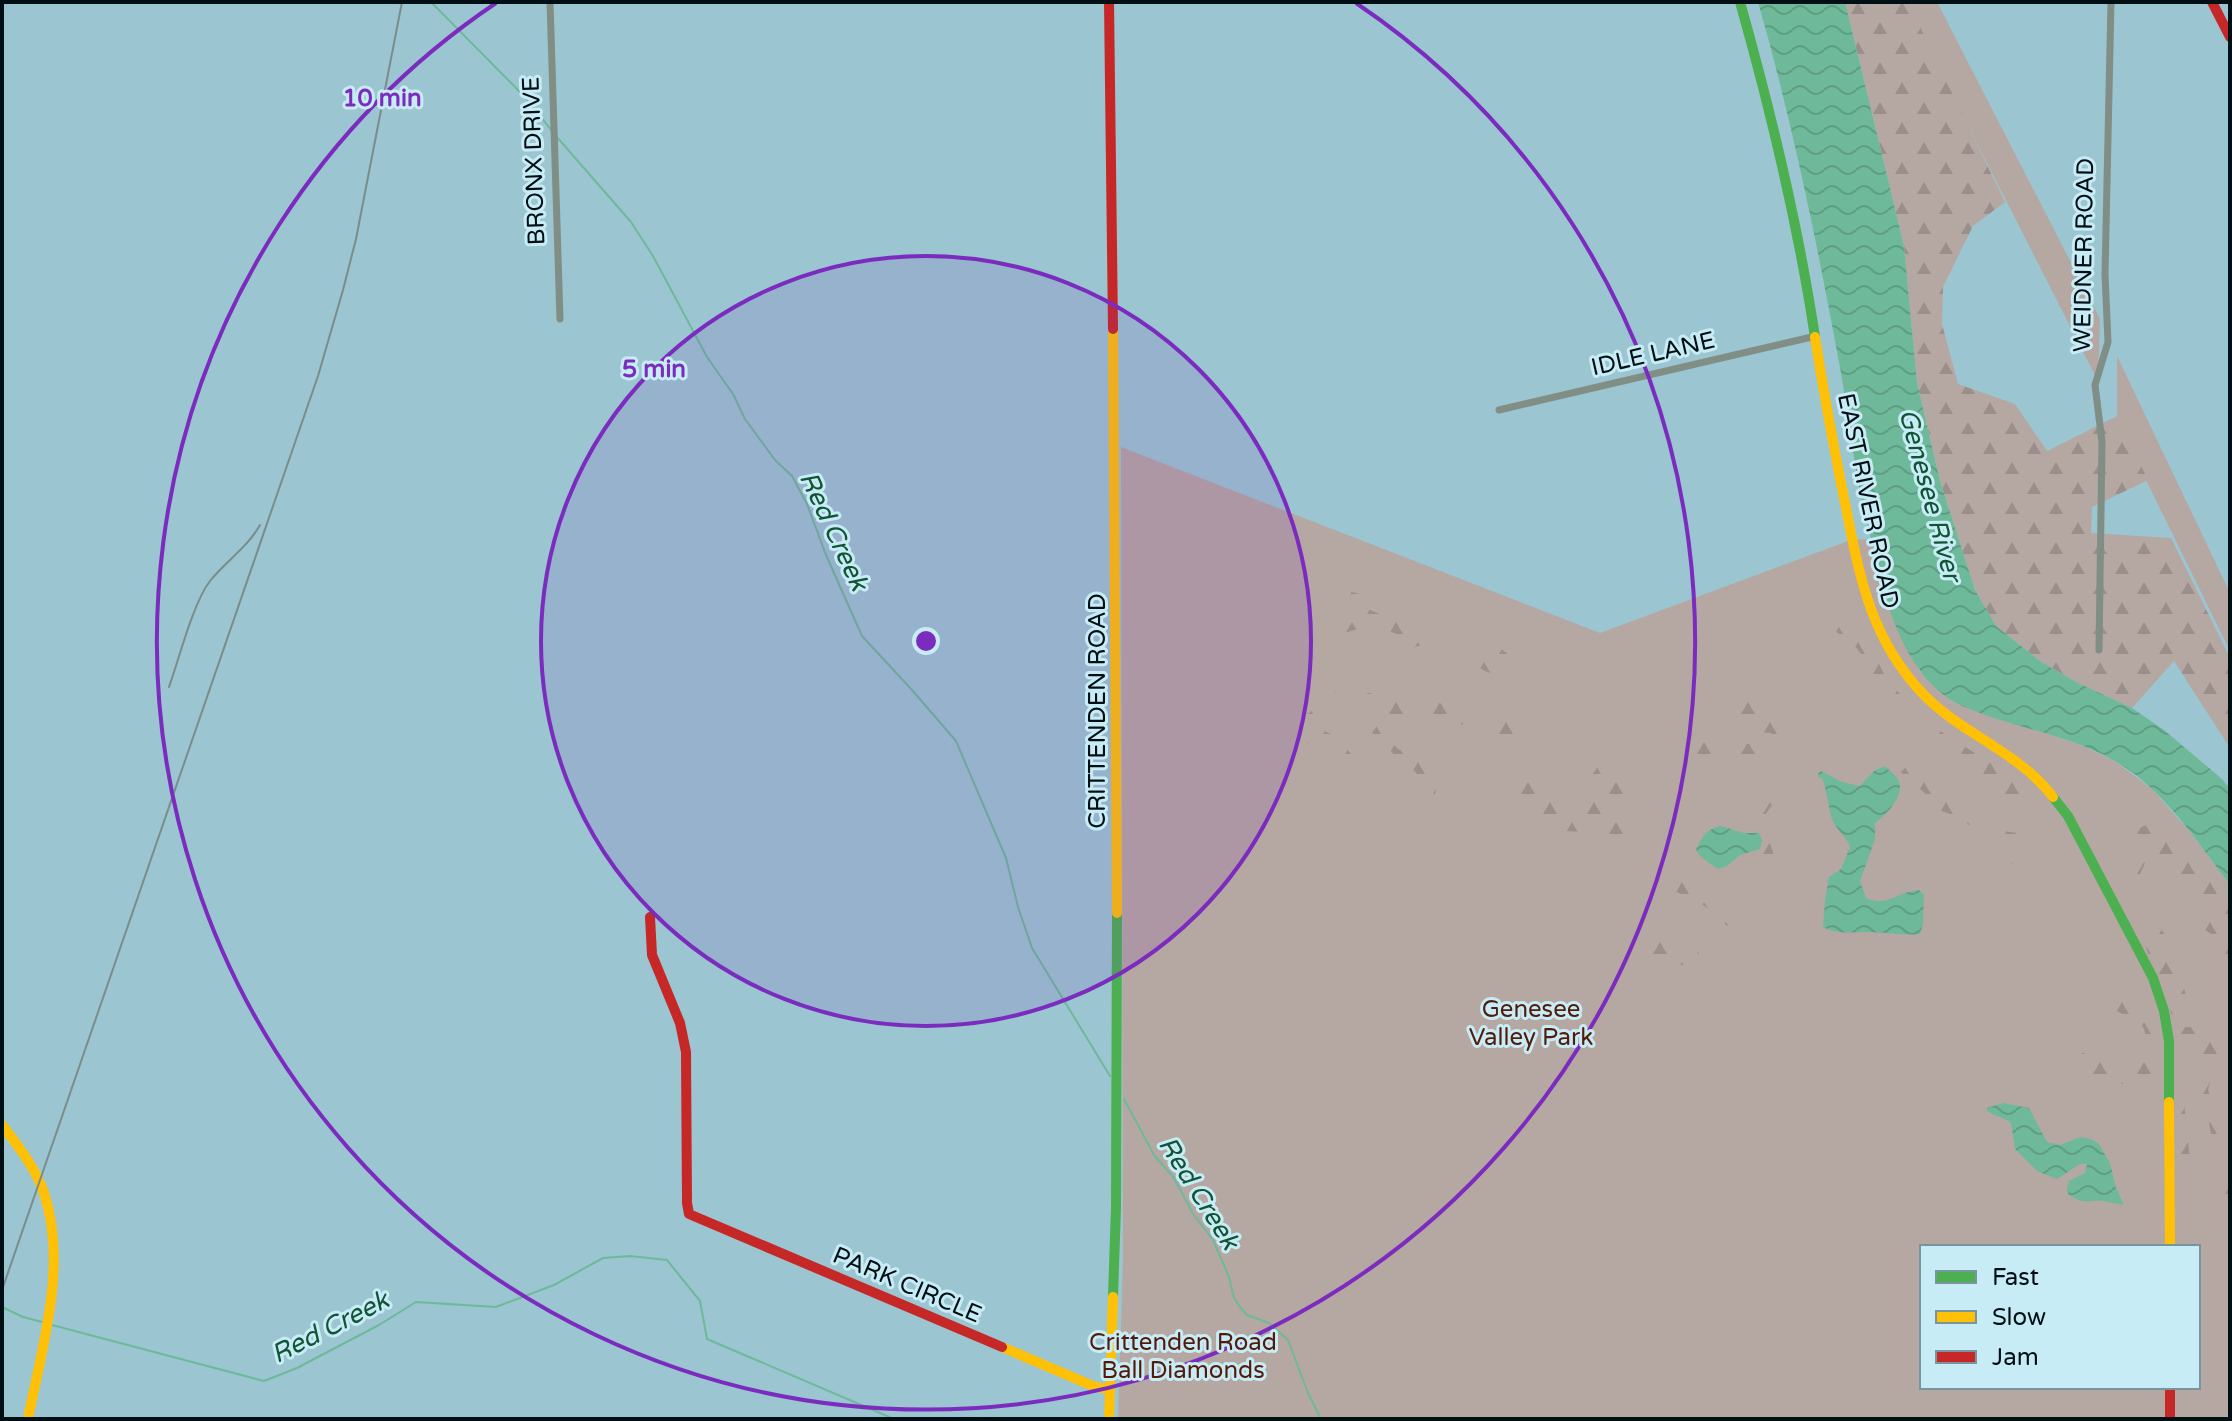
<svg xmlns="http://www.w3.org/2000/svg" width="2232" height="1421" viewBox="0 0 2232 1421" font-family="'Varela Round',sans-serif">
  <defs>
    <pattern id="forest-firs" width="22" height="20" patternUnits="userSpaceOnUse" patternTransform="scale(2)"><rect width="22" height="20" fill="#b5a7a2"/><path d="M5 1l3.5 6h-7zM16 11l3.5 6h-7z" fill="#9a8f8b"/></pattern>
    <pattern id="water-waves" width="16" height="10" patternUnits="userSpaceOnUse" patternTransform="scale(2)"><rect width="16" height="10" fill="#6eb999"/><path d="M0 5q4-4 8 0t8 0" fill="none" stroke="#5e9e83"/></pattern>
  </defs>
  <rect width="100%" height="100%" fill="#9bc5d0"/>
  <g fill="#b5a7a2" fill-rule="evenodd">
    <polygon points="1905,2 1937,2 2100,319 2098,381"/>
    <polygon points="2117,356 2230,593 2230,651 2117,421"/>
    <path d="M1121 447 1600 633 1851 540 1871 539 1883 593 1919 670 1951 701 1990 716 2043 732 2083 746 2115 761 2153 790 2190 832 2228 882 2230 888V1419H1118L1123 1258ZM1922 1247H2198V1387H1922Z"/>
  </g>
  <g fill="url(#forest-firs)">
    <polygon points="1845,2 1908,2 2005,202 1973,226 1943,287 1942,324 1958,384 2015,404 2047,451 2117,416 2148,480 2092,507 2091,533 2171,538 2230,658 2230,748 2174,661 2132,708 2076,682 2040,661 1996,626 1975,590 1940,481 1917,383 1904,246"/>
    <path d="M1351 592 1365 595 1370 610 1405 624 1426 617 1430 641 1409 650 1395 633C1373 629 1360 625 1339 636L1330 632C1345 621 1349 610 1351 592Z"/>
    <polygon points="1840,625 1858,634 1871,648 1884,674 1907,703 1926,722 2000,769 2022,790 2018,803 2004,801 1984,787 1950,754 1923,738 1890,705 1885,694 1868,674 1863,656 1849,639 1836,632"/>
    <path d="M1477 639 1493 643 1521 664 1518 676C1504 678 1481 674 1474 661 1472 656 1471 651 1470 647Z"/>
    <polygon points="1343,679 1366,692 1420,708 1439,703 1495,719 1525,721 1541,730 1545,746 1496,736 1487,727 1420,720 1382,712 1335,692"/>
    <polygon points="1747,697 1767,697 1777,705 1782,714 1782,720 1790,730 1786,750 1783,755 1756,754 1720,756 1709,764 1684,754 1682,743 1724,741 1738,744 1771,744 1774,739 1771,733 1738,731 1730,728 1730,705 1736,700"/>
    <polygon points="1312,711 1315,720 1326,732 1334,735 1367,772 1371,797 1365,797 1360,784 1346,772 1332,754 1314,749 1308,743 1299,719"/>
    <path d="M1378 724 1384 725 1389 739 1398 749 1415 756 1421 762 1436 790 1433 803 1426 807 1424 804C1428 777 1415 772 1396 756 1387 749 1382 739 1372 733Z"/>
    <polygon points="1606,755 1618,755 1621,785 1629,808 1625,819 1632,825 1636,836 1623,849 1607,845 1584,832 1565,831 1542,821 1505,795 1515,779 1536,776 1548,790 1566,800 1579,796 1585,785"/>
    <path d="M1908 765 1938 783 1944 800 1958 806 1993 829 2016 833 2028 846 2027 859 2019 866C2003 861 1999 855 1994 839L1950 814 1930 807 1927 795 1901 772Z"/>
    <path d="M1771 786 1776 793C1776 806 1762 813 1763 824 1764 838 1775 846 1774 863L1759 870 1754 862C1758 857 1763 851 1764 845 1766 838 1764 840 1761 833 1754 818 1753 803 1760 789Z"/>
    <path d="M2158 819 2198 849 2225 885 2230 899V984L2226 978 2228 968 2220 950 2223 942 2201 927 2199 899C2174 891 2183 873 2167 858L2157 860 2147 859 2140 874H2132L2139 849 2132 841 2134 831Z"/>
    <path d="M1675 875 1686 886 1732 917 1739 914 1748 923 1744 932C1725 931 1716 912 1701 904 1689 897 1677 894 1667 885L1668 877Z"/>
    <path d="M2161 929 2171 944V967C2184 978 2192 1004 2182 1019L2172 1017C2169 1006 2167 994 2163 984 2156 966 2143 954 2146 934Z"/>
    <path d="M1647 933 1677 936 1698 947 1699 957C1688 970 1671 963 1655 962L1646 951 1643 940Z"/>
    <path d="M2137 994 2149 995 2158 1027 2160 1086 2123 1084 2102 1079 2077 1066 2082 1053C2103 1052 2110 1051 2127 1064L2141 1063C2151 1018 2144 1026 2109 1007V1002L2127 1000Z"/>
    <path d="M2208 1018 2216 1042 2218 1056 2208 1089 2222 1144V1162L2230 1186V1222L2226 1220 2217 1190 2218 1175 2209 1157 2212 1141 2207 1109 2198 1107C2195 1091 2203 1078 2197 1063L2188 1059 2176 1061 2172 1044 2173 1027H2192L2202 1033Z"/>
    <path d="M2179 1080 2182 1083 2190 1159 2185 1186 2181 1188 2177 1184C2178 1173 2181 1162 2181 1151 2179 1133 2169 1095 2179 1080Z"/>
  </g>
  <g fill="url(#water-waves)">
    <path d="M1758 2H1845L1904 246 1917 383 1940 481 1975 590 1996 626 2040 661 2076 682 2132 708 2164 730 2222 779 2230 789V888L2228 882C2195 839 2162 787 2113 760 2063 732 2005 727 1954 702 1943 696 1926 680 1919 669 1894 635 1883 591 1874 551 1869 530 1863 508 1859 487 1852 449 1848 411 1841 373 1818 248 1793 124 1758 2Z"/>
    <path d="M1885 766C1890 771 1897 776 1899 782 1904 797 1886 815 1875 823V839L1860 881 1866 898C1887 908 1899 891 1919 890L1924 895 1923 924 1920 934C1903 936 1885 932 1868 932 1852 932 1837 935 1823 927L1825 900 1829 877 1841 869 1850 847C1847 836 1835 829 1832 819 1828 806 1827 791 1822 778L1818 777V774L1821 771 1842 782 1860 786 1875 770Z"/>
    <path d="M1721 826 1744 833H1759L1762 840 1760 849 1740 855 1727 866 1718 869C1709 863 1702 859 1696 850 1702 837 1706 829 1721 826Z"/>
    <path d="M2003 1103 2029 1108 2047 1142 2060 1145 2080 1137 2091 1139 2099 1144 2110 1163 2116 1188 2124 1205C2117 1204 2110 1202 2103 1201 2088 1200 2084 1205 2069 1195L2067 1190 2069 1181 2085 1173 2087 1164H2080L2057 1179 2037 1171 2015 1149 2011 1123C2003 1117 1995 1116 1987 1111V1108Z"/>
  </g>
  <g fill="none" stroke-linecap="round" stroke-linejoin="round">
    <g stroke="#6eb999" stroke-width="2">
      <polyline points="431,2 526,98 552,131"/>
      <polyline points="556,136 631,222 653,256 707,357 733,394 745,419 775,460 792,476 807,504 826,555 862,636 912,690 956,741 1006,858 1018,907 1032,948 1110,1076"/>
      <polyline points="1124,1099 1154,1155 1174,1178 1193,1214 1213,1240 1229,1277 1234,1298 1240,1307 1247,1315 1269,1323 1288,1340 1308,1393 1321,1419"/>
      <polyline points="2,1307 23,1317 42,1322"/>
      <polyline points="52,1325 264,1381 297,1368 379,1325 416,1302 496,1307 554,1285 603,1258 630,1256 667,1260 700,1301 707,1339 894,1419"/>
    </g>
    <g stroke="#818e85" stroke-width="7">
      <polyline points="550,2 560,319"/>
      <polyline points="1499,410 1816,336"/>
      <polyline points="2099,650 2102,442 2095,385 2108,342 2105,274 2111,2"/>
    </g>
    <g stroke="#4caf50" stroke-width="10">
      <path d="M1740 2C1771 112 1798 224 1815 337"/>
      <polyline points="2053,797 2068,816 2153,978 2164,1011 2169,1041 2169,1102"/>
      <polyline points="1113,1297 1116,1207 1117,913"/>
    </g>
    <g stroke="#ffc107" stroke-width="10">
      <polyline points="1113,329 1117,913"/>
      <path d="M1815 337C1823 388 1832 438 1842 488 1858 566 1866 635 1924 695 1962 734 2019 752 2053 797"/>
      <polyline points="2169,1102 2170,1247"/>
      <path d="M2 1125C18 1146 35 1167 44 1193 68 1265 42 1347 28 1419"/>
      <polyline points="1002,1347 1093,1386 1110,1390"/>
      <polyline points="1109,1419 1113,1297"/>
    </g>
    <g stroke="#c62828" stroke-width="10">
      <polyline points="1109,2 1113,329"/>
      <polyline points="2212,2 2230,37"/>
      <polyline points="650,917 652,955 680,1023 686,1052 687,1203 689,1214 1002,1347"/>
      <polyline points="2170,1387 2170,1419"/>
    </g>
    <g stroke="#7a8d8a" stroke-width="2">
      <path d="M169 687C179 659 193 603 210 581 226 561 247 548 260 525"/>
      <polyline points="2,1290 318,376 343,290 356,239 402,2"/>
    </g>
  </g>
  <circle cx="926" cy="641" r="385" fill="#7b2cbf" fill-opacity=".12"/>
  <g fill="none" stroke="#7b2cbf" stroke-width="4">
    <circle cx="926" cy="641" r="385"/>
    <path d="M1356 3A769 769 0 1 1 496 3"/>
  </g>
  <g text-anchor="middle" dominant-baseline="central" stroke-width="6" stroke-linejoin="round" paint-order="stroke">
    <g font-size="24" fill="#000f14" stroke="#c8ecf6">
      <text transform="translate(534 161) rotate(-92)">BRONX DRIVE</text>
      <text transform="translate(2084 255) rotate(-89)">WEIDNER ROAD</text>
      <text transform="translate(1653 354) rotate(-13)">IDLE LANE</text>
      <text transform="translate(1868 501) rotate(78)">EAST RIVER ROAD</text>
      <text transform="translate(1097 711) rotate(-90)">CRITTENDEN ROAD</text>
      <text transform="translate(907 1285) rotate(23)">PARK CIRCLE</text>
    </g>
    <g font-size="24" fill="#521a0a" stroke="#c8ecf6">
      <text x="1531" y="1009">Genesee<tspan x="1531" dy="28">Valley Park</tspan></text>
      <text x="1183" y="1342">Crittenden Road<tspan x="1183" dy="28">Ball Diamonds</tspan></text>
    </g>
    <g font-size="26" font-style="italic" fill="#105433" stroke="#c8ecf6">
      <text transform="translate(1930 495) rotate(75)">Genesee River</text>
      <text transform="translate(834 531) rotate(65)">Red Creek</text>
      <text transform="translate(1199 1193) rotate(58)">Red Creek</text>
      <text transform="translate(330 1327) rotate(-27)">Red Creek</text>
    </g>
  </g>
  <circle cx="926" cy="641" r="12" fill="#7b2cbf" stroke="#c8ecf6" stroke-width="4"/>
  <g font-size="24" text-anchor="middle" font-weight="bold" fill="#7b2cbf" stroke="#c8ecf6" stroke-width="6" stroke-linejoin="round" paint-order="stroke">
    <text x="382" y="106">10 min</text>
    <text x="654" y="377">5 min</text>
  </g>
  <rect width="2232" height="1421" fill="none" stroke="#000f14" stroke-width="8"/>
  <rect x="1920" y="1245" width="280" height="144" fill="#c8ecf6" stroke="#78949c" stroke-width="2"/>
  <rect x="1936" y="1271" width="40" height="12" fill="#4caf50" stroke="#78949c" stroke-width="2"/>
  <text x="1992" y="1285" font-size="24" fill="#000f14">Fast</text>
  <rect x="1936" y="1311" width="40" height="12" fill="#ffc107" stroke="#78949c" stroke-width="2"/>
  <text x="1992" y="1325" font-size="24" fill="#000f14">Slow</text>
  <rect x="1936" y="1351" width="40" height="12" fill="#c62828" stroke="#78949c" stroke-width="2"/>
  <text x="1992" y="1365" font-size="24" fill="#000f14">Jam</text>
</svg>
